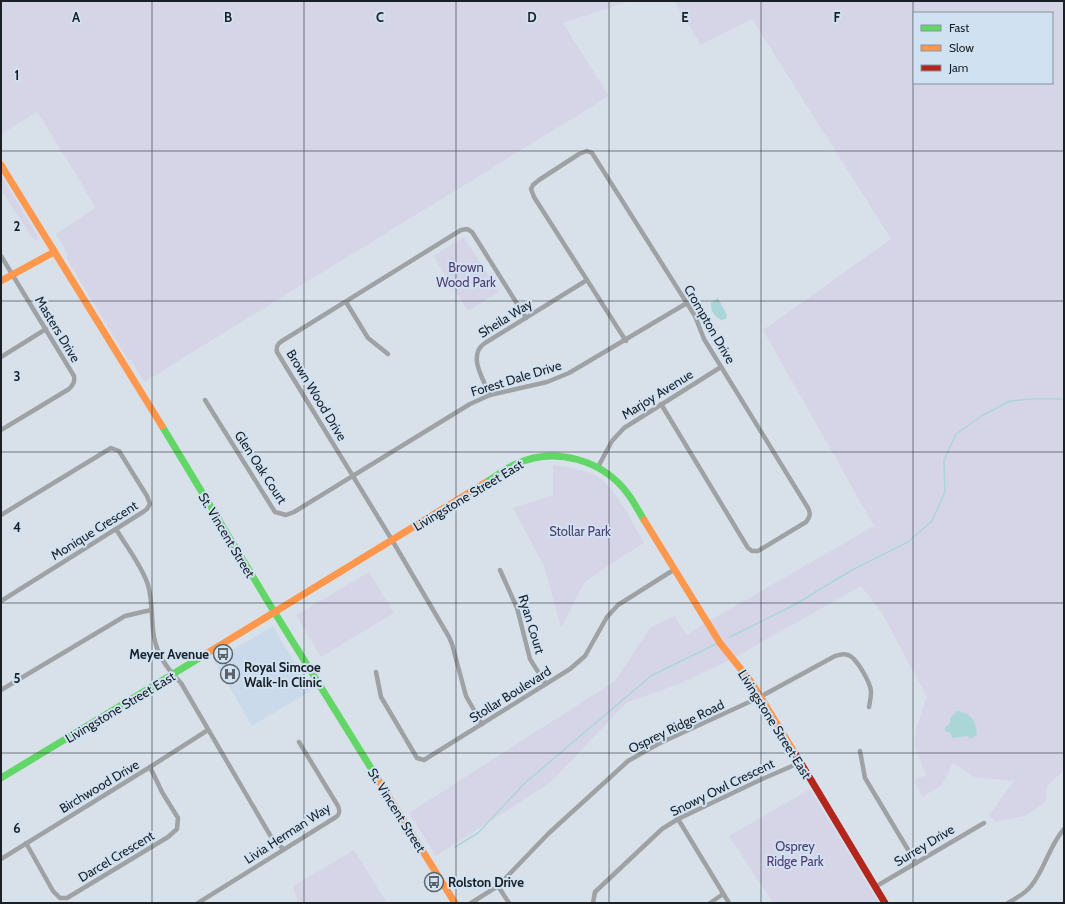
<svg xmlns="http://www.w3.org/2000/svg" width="1065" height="904" viewBox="0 0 1065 904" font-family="Cabin,sans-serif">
  <rect width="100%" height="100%" fill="#d8e1ea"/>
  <polygon fill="#cadaeb" points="273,626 311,691 252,726 214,661"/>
  <g fill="#d6d5e8" fill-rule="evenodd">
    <polygon points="1,1 630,1 563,23 609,96 144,382 131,360 128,360 67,259 67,252 56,234 95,208 77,176 37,112 1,134"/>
    <path d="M674 1H1064V770L1047 786 1046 802 1025 816 995 822 989 815 1014 781 974 777 953 763 942 785 922 797 914 780 926 775 915 748 916 728 927 697 882 613 861 586 732 659 681 683 626 703 551 782 436 856 409 813 615 681 650 628 674 616 687 635 707 622 874 526 763 330 891 239 752 19 701 45ZM914 13H1052V83H914Z"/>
    <polygon points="1,175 39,238 38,241 34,240 5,196 1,193"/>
    <polygon points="464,237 499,292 468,311 433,256"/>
    <path d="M553 465C563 466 586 470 595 475 619 490 630 520 644 543L608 566 584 583 561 628 544 566 513 508 553 495Z"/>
    <polygon points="369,572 394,613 321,657 296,615"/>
    <polygon points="810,789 879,903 773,903 729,836"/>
    <polygon points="354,850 387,903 298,903 293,886"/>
  </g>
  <g fill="#aad6d8">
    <path d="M718 298 727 315 726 319 721 320C714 316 711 312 711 303Z"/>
    <path d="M957 711C972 714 976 720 977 735L970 739 967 736 953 738 949 732 945 731V728L950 723V718Z"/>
  </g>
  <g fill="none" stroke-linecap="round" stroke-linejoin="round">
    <g stroke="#aad6d8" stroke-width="1.5">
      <polyline points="730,637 794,605 852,570 908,542 932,521 945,492 944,460 956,434 983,415 1010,401 1030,399 1064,399"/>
      <polyline points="455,847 478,833 526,782 651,676 718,643"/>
    </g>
    <g stroke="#9ea2a4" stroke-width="4.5">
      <path d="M1 256 74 376C75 382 73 385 69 389L1 430"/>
      <polyline points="346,302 368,338 388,354"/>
      <path d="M626 341 534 197 531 189 533 185 539 180 579 154 587 151 592 153 695 316 704 339 808 508C811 514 810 517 806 522L758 551H752L748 548 661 404"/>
      <polyline points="1,357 46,329"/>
      <path d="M490 395C483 379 467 355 485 343L587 280"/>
      <polyline points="205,400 275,512 286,515 294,512 470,404 490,395 547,382 569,373 687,303"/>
      <polyline points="598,467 612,441 624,428 721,367"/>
      <polyline points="1,515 111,448 119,451 147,496 150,504 147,509 143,512 1,601"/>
      <path d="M116 529C126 546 142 566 148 585 153 602 151 620 154 637 157 654 169 671 181 683L270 835 283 849"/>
      <polyline points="500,570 517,608 530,659 535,667 546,684"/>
      <polyline points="376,672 381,697 417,758 424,760 570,669 585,656 607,617 618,605 675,569"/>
      <polyline points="1,690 125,616 151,610"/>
      <path d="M482 724 466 696 452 644 449 637 392 540 277 352C276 347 277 344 282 341L461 230 467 229 472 232 526 318"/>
      <polyline points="860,751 865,778 916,863"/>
      <polyline points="678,819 729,903"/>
      <polyline points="26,843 53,891 60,898 67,898 168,837 177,829 178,818 162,792 150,767"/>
      <polyline points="1,859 150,767 208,730"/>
      <polyline points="498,886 509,903"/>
      <polyline points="875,887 984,823"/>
      <path d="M198 903 336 817C340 814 340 811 338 806L299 742"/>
      <path d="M471 903 498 886 549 833 628 761 658 744 760 697 835 656C840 655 843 653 848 655 856 657 870 682 871 691 871 697 870 702 869 707"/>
      <polyline points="593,903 595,892 662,829 678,819 760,780 799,763"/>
      <polyline points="710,903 723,894"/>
      <path d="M1008 903C1016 898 1025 894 1031 886 1045 869 1049 846 1064 829"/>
    </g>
    <g stroke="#63d668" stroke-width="7">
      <polyline points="162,426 270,605 379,781"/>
      <path d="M485 483C495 477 505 469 516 464 555 446 603 460 628 494 634 502 639 512 644 520"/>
      <polyline points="1,778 201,657"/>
    </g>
    <g stroke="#ff974d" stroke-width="7">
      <polyline points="1,165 162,426"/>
      <polyline points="1,281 54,252"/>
      <polyline points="644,520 720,643 752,683 796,755"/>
      <polyline points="201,657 485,483"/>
      <polyline points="379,781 455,903"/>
    </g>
    <polyline stroke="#b3261e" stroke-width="7" points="796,755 885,903"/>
  </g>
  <path fill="none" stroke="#1a2026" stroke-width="1" stroke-opacity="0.55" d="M152 1V903M304 1V903M456 1V903M609 1V903M761 1V903M913 1V903M1 151H1064M1 301H1064M1 452H1064M1 603H1064M1 753H1064"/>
  <defs>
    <symbol id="bus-ring" viewBox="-11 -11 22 22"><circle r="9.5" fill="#d0e1f2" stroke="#5c646b" stroke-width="1.5"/><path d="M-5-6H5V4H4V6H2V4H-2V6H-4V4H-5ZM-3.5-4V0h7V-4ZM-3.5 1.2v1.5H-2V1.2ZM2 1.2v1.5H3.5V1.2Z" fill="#5c646b"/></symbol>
    <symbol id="hospital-ring" viewBox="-11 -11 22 22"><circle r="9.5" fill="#d0e1f2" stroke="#5c646b" stroke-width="1.5"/><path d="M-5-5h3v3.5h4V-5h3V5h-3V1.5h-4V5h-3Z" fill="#5c646b"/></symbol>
  </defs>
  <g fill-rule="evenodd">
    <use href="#bus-ring" x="212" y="643" width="22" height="22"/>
    <use href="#hospital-ring" x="219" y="663" width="22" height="22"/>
    <use href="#bus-ring" x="423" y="871" width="22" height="22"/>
  </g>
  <g text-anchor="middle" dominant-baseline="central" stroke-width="4" stroke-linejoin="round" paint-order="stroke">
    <g font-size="13" fill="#513c72" stroke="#d0e1f2">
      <text x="466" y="267">Brown<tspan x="466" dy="15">Wood Park</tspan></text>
      <text x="580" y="531">Stollar Park</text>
      <text x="795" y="846">Osprey<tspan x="795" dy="15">Ridge Park</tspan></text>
    </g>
    <g font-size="13" fill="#1a2026" stroke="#d0e1f2">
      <text transform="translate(505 318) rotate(-32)">Sheila Way</text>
      <text transform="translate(710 324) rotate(60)">Crompton Drive</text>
      <text transform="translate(58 329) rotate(59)">Masters Drive</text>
      <text transform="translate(516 378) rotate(-17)">Forest Dale Drive</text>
      <text transform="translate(657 394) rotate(-32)">Marjoy Avenue</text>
      <text transform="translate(317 395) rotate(59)">Brown Wood Drive</text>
      <text transform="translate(261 467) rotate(57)">Glen Oak Court</text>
      <text transform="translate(468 495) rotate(-31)">Livingstone Street East</text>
      <text transform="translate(94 530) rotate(-32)">Monique Crescent</text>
      <text transform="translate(227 535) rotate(59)">St. Vincent Street</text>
      <text transform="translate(532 624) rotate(73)">Ryan Court</text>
      <text transform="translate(510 694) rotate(-32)">Stollar Boulevard</text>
      <text transform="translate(120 707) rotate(-31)">Livingstone Street East</text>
      <text transform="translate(775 724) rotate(58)">Livingstone Street East</text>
      <text transform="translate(676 726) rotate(-26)">Osprey Ridge Road</text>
      <text transform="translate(99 786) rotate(-31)">Birchwood Drive</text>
      <text transform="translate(722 787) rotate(-26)">Snowy Owl Crescent</text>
      <text transform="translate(397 810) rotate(58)">St. Vincent Street</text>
      <text transform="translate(287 833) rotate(-33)">Livia Herman Way</text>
      <text transform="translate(924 845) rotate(-31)">Surrey Drive</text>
      <text transform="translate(116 856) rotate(-31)">Darcel Crescent</text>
    </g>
    <g font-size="13" font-weight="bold" fill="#1a2026" stroke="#d0e1f2" text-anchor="start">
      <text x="209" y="654" text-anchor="end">Meyer Avenue</text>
      <text x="244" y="667">Royal Simcoe<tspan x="244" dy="15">Walk-In Clinic</tspan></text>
      <text x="448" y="882">Rolston Drive</text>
    </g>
  </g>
  <g font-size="13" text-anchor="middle" font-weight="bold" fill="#1a2026" stroke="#d0e1f2" stroke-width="4" stroke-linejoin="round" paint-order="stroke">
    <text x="76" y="22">A</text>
    <text x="228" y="22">B</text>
    <text x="380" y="22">C</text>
    <text x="532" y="22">D</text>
    <text x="685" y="22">E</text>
    <text x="837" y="22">F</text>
    <text x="17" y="80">1</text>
    <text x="17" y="231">2</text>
    <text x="17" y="381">3</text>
    <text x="17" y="532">4</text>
    <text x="17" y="683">5</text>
    <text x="17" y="833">6</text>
  </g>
  <rect width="1065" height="904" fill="none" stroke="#1a2026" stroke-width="4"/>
  <rect x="913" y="12" width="140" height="72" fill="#d0e1f2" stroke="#8794a0"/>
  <rect x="921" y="25" width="20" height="6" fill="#63d668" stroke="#8794a0"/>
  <text x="949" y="32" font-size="12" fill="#1a2026">Fast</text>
  <rect x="921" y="45" width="20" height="6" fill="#ff974d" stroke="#8794a0"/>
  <text x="949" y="52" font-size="12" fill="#1a2026">Slow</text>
  <rect x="921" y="65" width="20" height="6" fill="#b3261e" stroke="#8794a0"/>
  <text x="949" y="72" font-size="12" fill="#1a2026">Jam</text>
</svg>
